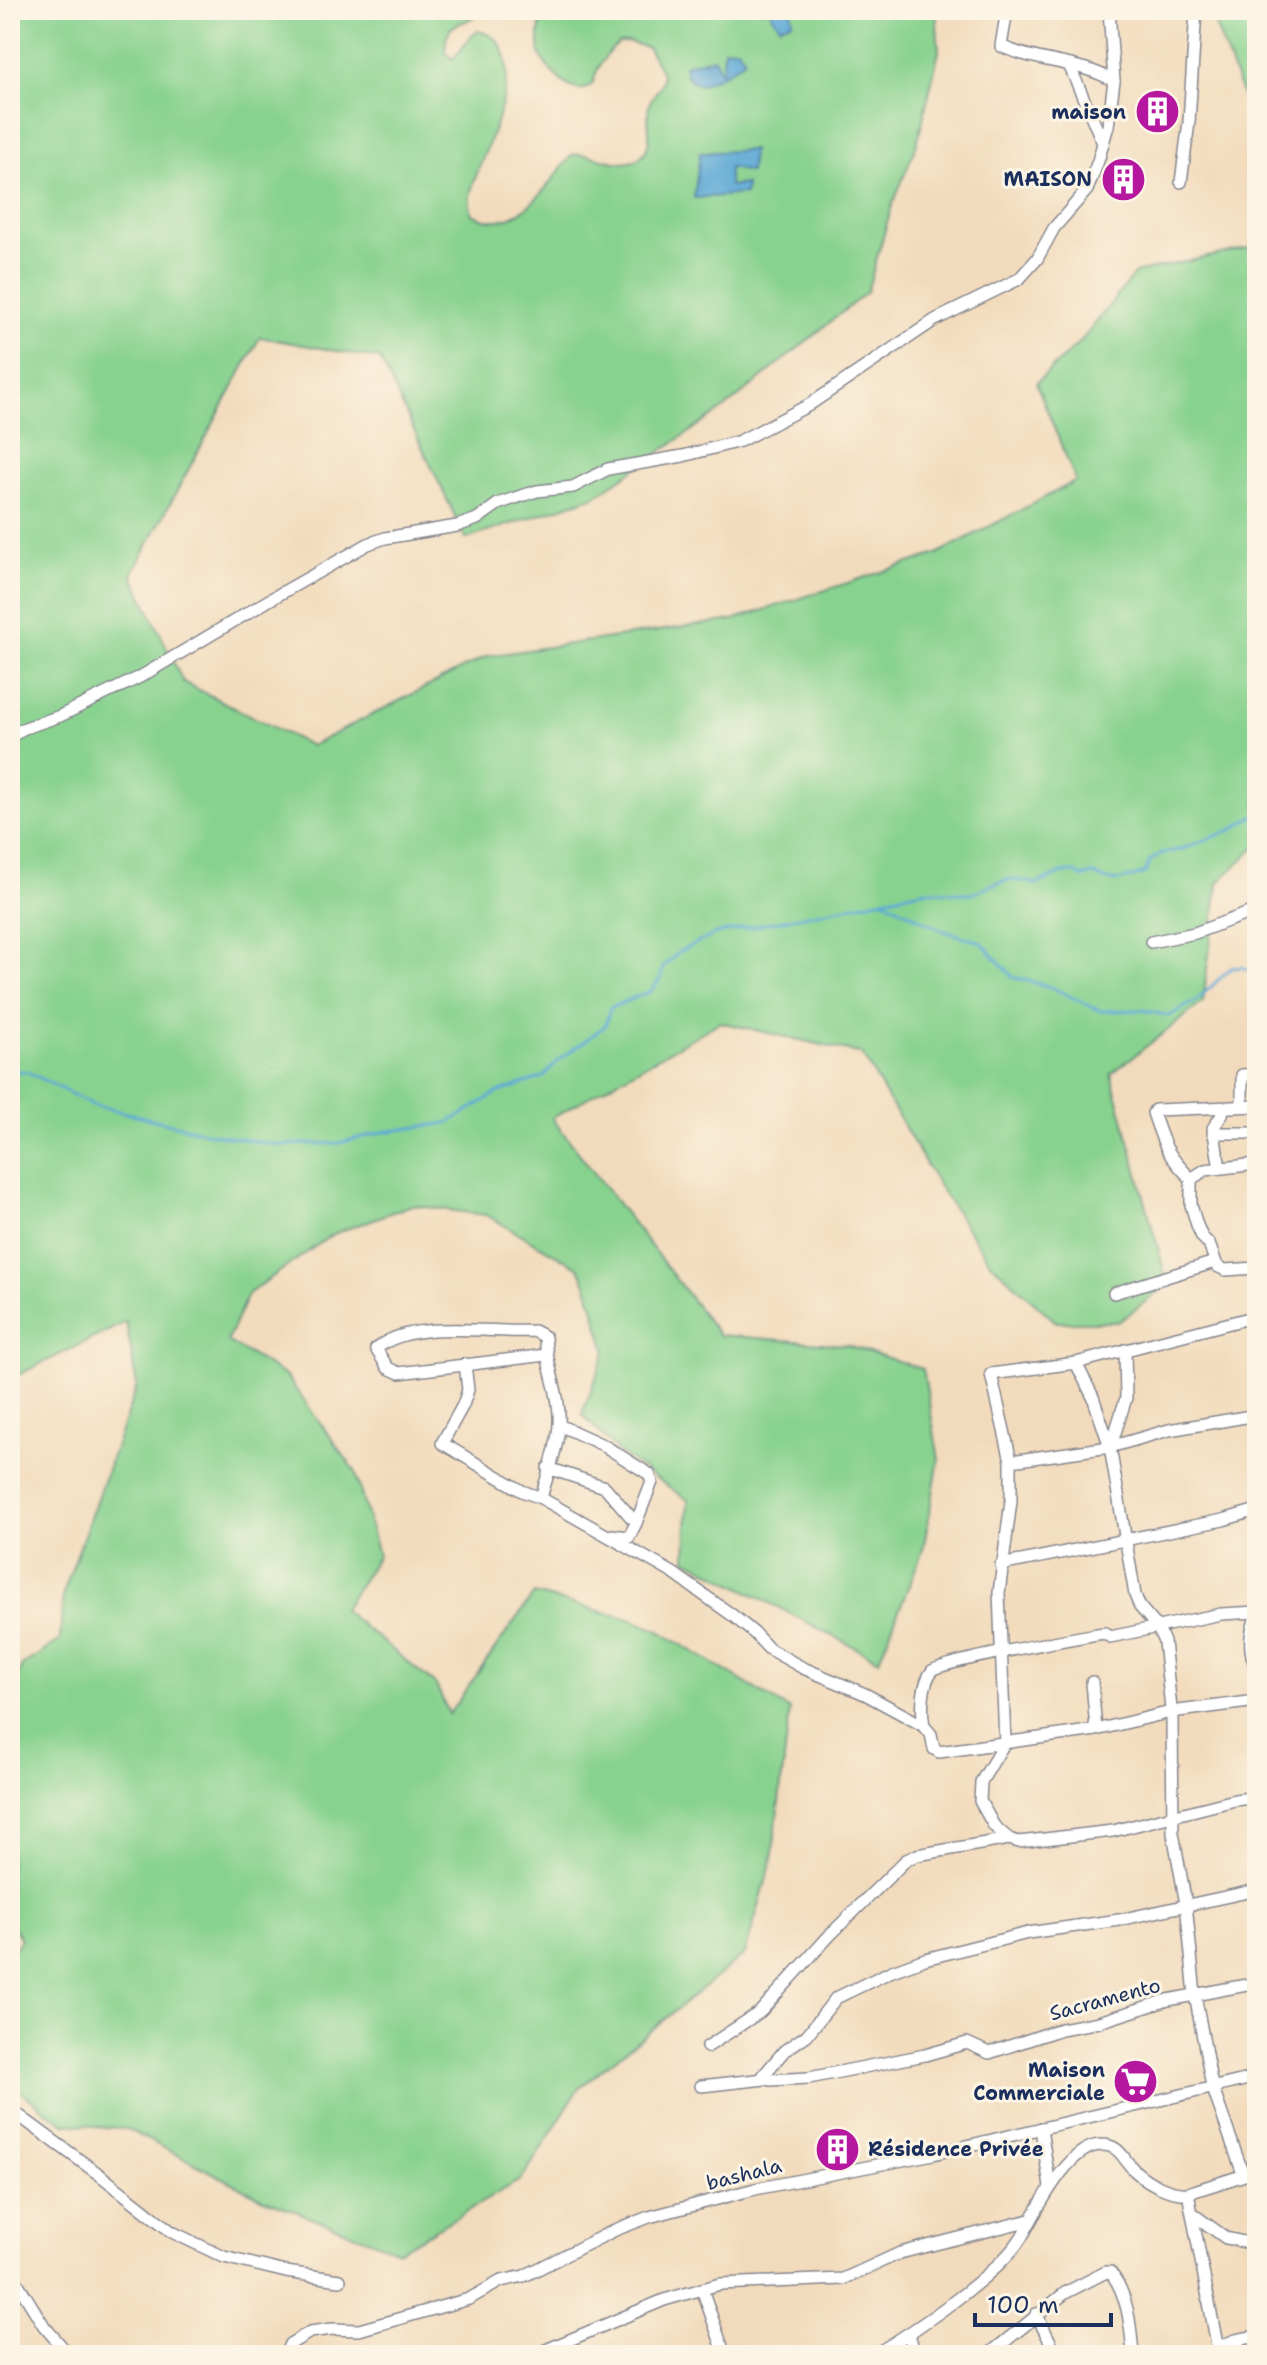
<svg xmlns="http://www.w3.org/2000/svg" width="1267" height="2365" viewBox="0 0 1267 2365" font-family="'Shantell Sans',sans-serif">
  <rect width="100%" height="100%" fill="#fcf5e5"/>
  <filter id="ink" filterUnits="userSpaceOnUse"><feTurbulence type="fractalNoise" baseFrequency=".0125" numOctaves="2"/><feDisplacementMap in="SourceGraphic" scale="16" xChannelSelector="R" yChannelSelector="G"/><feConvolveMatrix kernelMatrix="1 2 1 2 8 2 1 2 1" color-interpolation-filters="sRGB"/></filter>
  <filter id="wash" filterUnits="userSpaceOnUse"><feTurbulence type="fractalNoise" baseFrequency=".006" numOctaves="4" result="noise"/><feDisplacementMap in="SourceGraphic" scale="32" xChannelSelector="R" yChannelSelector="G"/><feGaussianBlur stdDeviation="1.8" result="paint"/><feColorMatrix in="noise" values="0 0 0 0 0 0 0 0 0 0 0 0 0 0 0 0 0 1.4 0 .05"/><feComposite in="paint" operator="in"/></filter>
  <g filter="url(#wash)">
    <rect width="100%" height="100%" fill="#f2dbbc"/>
    <g fill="#88d28f" stroke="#528076" stroke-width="2">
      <path d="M10 10H483C462 31 446 14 445 52L452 59C463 51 466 39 478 31 545 45 476 162 470 195 469 202 470 207 472 214 519 239 547 183 572 155 593 151 612 168 634 161 640 158 644 155 647 148 653 135 645 119 649 105 652 95 663 87 662 76 661 66 652 57 648 48L629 42 619 43C609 51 601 61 596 73 595 76 594 82 592 84 576 102 544 68 540 53 536 39 543 23 539 10H647L652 13 676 10H936L939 51 917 144 892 206 867 292 726 407 595 496 466 539 380 359 260 337 132 574 183 682 311 746 487 656 733 620 937 554 1076 481 1036 383 1083 339 1135 273 1257 246V845L1218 883 1203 1002 1111 1074 1168 1285 1118 1322H1056L990 1262 941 1190 862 1054 720 1022 552 1118 719 1335 847 1345 923 1369 939 1459 923 1550 879 1660 686 1559 688 1500 618 1452 582 1414 606 1351 587 1286 579 1268 486 1215 412 1205 333 1234 248 1294 227 1341 286 1376 355 1471 378 1555 343 1610 436 1685 449 1714 534 1594 630 1619 659 1631 790 1710 772 1860 745 1954 579 2088 522 2179 398 2251 264 2199 127 2129 63 2123 10 2084V1956L21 1939 10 1921V1694L22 1666 60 1640 63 1594 137 1386 126 1322 10 1379Z"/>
      <polygon points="1214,10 1257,10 1257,132 1212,17"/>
    </g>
    <g fill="#5da9d6" stroke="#3c6c9a" stroke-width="2">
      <polygon points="772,10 791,10 793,21 780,26 771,14"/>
      <polygon points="738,48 745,60 722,75 700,85 687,77 684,65 714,58 722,74 724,49"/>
      <polygon points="752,150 750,172 729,168 729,186 746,184 745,194 694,198 700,153"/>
    </g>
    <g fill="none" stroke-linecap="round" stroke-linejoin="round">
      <g stroke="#5da9d6" stroke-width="3">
        <polyline points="884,900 944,931 981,942 1013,977 1051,987 1100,1011 1143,1010 1169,1016 1196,1001 1231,968 1242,967 1257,974"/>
        <path d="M10 1070 28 1072 93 1105 213 1134 279 1145 339 1143 383 1132 448 1123 497 1093 543 1077 559 1060 605 1026 610 1008 651 991 661 978 663 967 680 951 716 934 927 890 972 894 991 885 1011 879 1036 884 1063 873 1073 872 1082 877 1093 874C1114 886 1123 880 1145 873L1149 862 1160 854 1182 849 1229 831 1257 814"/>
      </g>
    </g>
  </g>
  <g filter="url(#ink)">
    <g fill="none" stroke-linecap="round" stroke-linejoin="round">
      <defs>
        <g id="street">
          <path d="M1007 10 1001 46C1037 63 1080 61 1114 81"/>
          <polyline points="1070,67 1103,143"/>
          <polyline points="1181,182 1189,122 1196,10"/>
          <polyline points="10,738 22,729 60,716 140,677 271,599 368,544 385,538 457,526 477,519 498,504 512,499 537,491 573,487 608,469 683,456 740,441 809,405 935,320 1019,279 1037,259 1054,228 1087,190 1098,161 1108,126 1114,81 1109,10"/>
          <polyline points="1151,942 1195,933 1257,910"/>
          <polyline points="1242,1106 1242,1075 1257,1074"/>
          <path d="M1257 1106 1155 1110 1153 1113C1165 1147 1165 1152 1191 1179V1205L1197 1225 1202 1237 1209 1244 1217 1266 1225 1270 1257 1268"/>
          <polyline points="1213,1133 1257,1133"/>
          <polyline points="1220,1168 1213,1128 1222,1115 1223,1108"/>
          <polyline points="1191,1179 1205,1170 1257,1164"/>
          <polyline points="1114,1293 1215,1262"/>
          <polyline points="1076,1363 1093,1397 1110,1447 1135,1595 1140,1607 1158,1628 1164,1642 1172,1718 1173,1833 1186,1904 1195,1995 1212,2086 1243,2174"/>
          <path d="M465 1364 468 1390 463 1405 442 1443 522 1491 541 1498 673 1573 732 1615 754 1633 769 1649 803 1668 865 1694 924 1726C921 1710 922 1684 932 1671 940 1662 1075 1638 1097 1634L1105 1633 1110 1637 1221 1614 1257 1612"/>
          <polyline points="559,1425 603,1445 649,1474 652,1482 636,1523"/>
          <polyline points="1111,1446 1126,1398 1125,1350"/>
          <polyline points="1011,1461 1110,1447 1169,1430 1257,1415"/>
          <polyline points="548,1468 605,1487 636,1523 629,1537 612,1535"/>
          <path d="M541 1498C547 1475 558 1448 559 1424 561 1394 546 1367 545 1337L534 1331C492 1334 410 1318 376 1349L388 1368 399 1373 546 1355"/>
          <polyline points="1001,1565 1223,1520 1257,1510"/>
          <path d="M1257 1614C1249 1635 1248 1650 1257 1670"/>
          <polyline points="1092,1682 1096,1730"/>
          <polyline points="924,1726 931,1734 934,1749 939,1752 1096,1730 1171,1712 1257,1701"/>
          <polyline points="1009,1839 994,1826 980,1801 981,1782 1005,1742 999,1593 1011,1501 1011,1461 991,1374 1076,1363 1257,1316"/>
          <polyline points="1257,1890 1119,1920 1028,1933 925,1959 892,1971 836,1998 807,2035 784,2051 763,2076 770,2080 809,2078 925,2055 967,2043 989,2053 1061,2029 1099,2022 1168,2000 1257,1983"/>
          <polyline points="707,2047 760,2012 830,1935 906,1860 917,1855 1009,1839 1019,1842 1113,1831 1235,1800 1257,1797"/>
          <polyline points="701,2086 765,2079"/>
          <polyline points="10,2109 100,2175 172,2232 224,2257 286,2272 340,2280"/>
          <polyline points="1041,2128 1050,2187"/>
          <polyline points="1194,2215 1226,2238 1257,2245"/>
          <polyline points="10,2271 44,2326 69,2355"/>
          <polyline points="702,2289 725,2355"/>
          <polyline points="1036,2314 1057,2355"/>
          <polyline points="909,2334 915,2355"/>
          <polyline points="1218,2347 1236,2340 1257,2336"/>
          <polyline points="285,2355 290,2344 310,2332 332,2329 359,2330 469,2299 501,2281 524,2276 615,2230 649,2217 755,2189 933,2154 1257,2077"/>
          <polyline points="534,2355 664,2300 720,2284 843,2279 900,2253 1030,2220"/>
          <path d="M874 2355C913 2332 998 2275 1021 2238 1036 2213 1068 2144 1102 2145 1120 2145 1123 2159 1134 2170 1147 2182 1170 2195 1188 2193"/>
          <path d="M988 2355 1065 2293 1106 2272H1110C1128 2293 1131 2328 1133 2355"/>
          <polyline points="1219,2355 1188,2193 1257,2171"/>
        </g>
      </defs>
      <use href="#street" stroke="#86858d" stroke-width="14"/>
      <use href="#street" stroke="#fff" stroke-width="11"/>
    </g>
  </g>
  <defs>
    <symbol id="building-disc" viewBox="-11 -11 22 22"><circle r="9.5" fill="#b5179e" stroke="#fcf5e5"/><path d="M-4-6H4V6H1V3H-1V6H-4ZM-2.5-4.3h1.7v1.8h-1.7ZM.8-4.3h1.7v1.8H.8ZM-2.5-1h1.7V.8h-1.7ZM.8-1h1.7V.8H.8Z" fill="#fff"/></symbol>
    <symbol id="supermarket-disc" viewBox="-11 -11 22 22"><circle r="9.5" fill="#b5179e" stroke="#fcf5e5"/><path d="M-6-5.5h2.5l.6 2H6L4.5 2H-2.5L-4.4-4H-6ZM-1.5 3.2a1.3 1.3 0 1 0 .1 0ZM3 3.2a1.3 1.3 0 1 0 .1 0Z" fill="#fff"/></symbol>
  </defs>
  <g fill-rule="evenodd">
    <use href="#building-disc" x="1132" y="86" width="51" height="51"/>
    <use href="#building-disc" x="1098" y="154" width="51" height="51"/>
    <use href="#supermarket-disc" x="1110" y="2056" width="51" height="51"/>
    <use href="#building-disc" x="812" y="2124" width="51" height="51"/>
  </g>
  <g text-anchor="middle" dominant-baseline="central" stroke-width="6" stroke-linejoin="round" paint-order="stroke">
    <g font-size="20" font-weight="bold" fill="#1b2f5e" stroke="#fcf5e5" text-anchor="end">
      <text x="1126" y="112">maison</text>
      <text x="1092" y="179">MAISON</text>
      <text x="1105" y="2070">Maison<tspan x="1105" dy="23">Commerciale</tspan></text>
      <text x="868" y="2149" text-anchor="start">Résidence Privée</text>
    </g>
    <g font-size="20" fill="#1b2f5e" stroke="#fcf5e5">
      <text transform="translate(1105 1999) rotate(-15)">Sacramento</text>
      <text transform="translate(744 2174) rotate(-14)">bashala</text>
    </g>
  </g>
  <rect width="1267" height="2365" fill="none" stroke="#fcf5e5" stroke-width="40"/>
  <path d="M975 2313v12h136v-12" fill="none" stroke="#1b2f5e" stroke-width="4"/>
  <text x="987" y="2313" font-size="24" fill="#1b2f5e" stroke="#fcf5e5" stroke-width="6" paint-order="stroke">100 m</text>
</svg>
